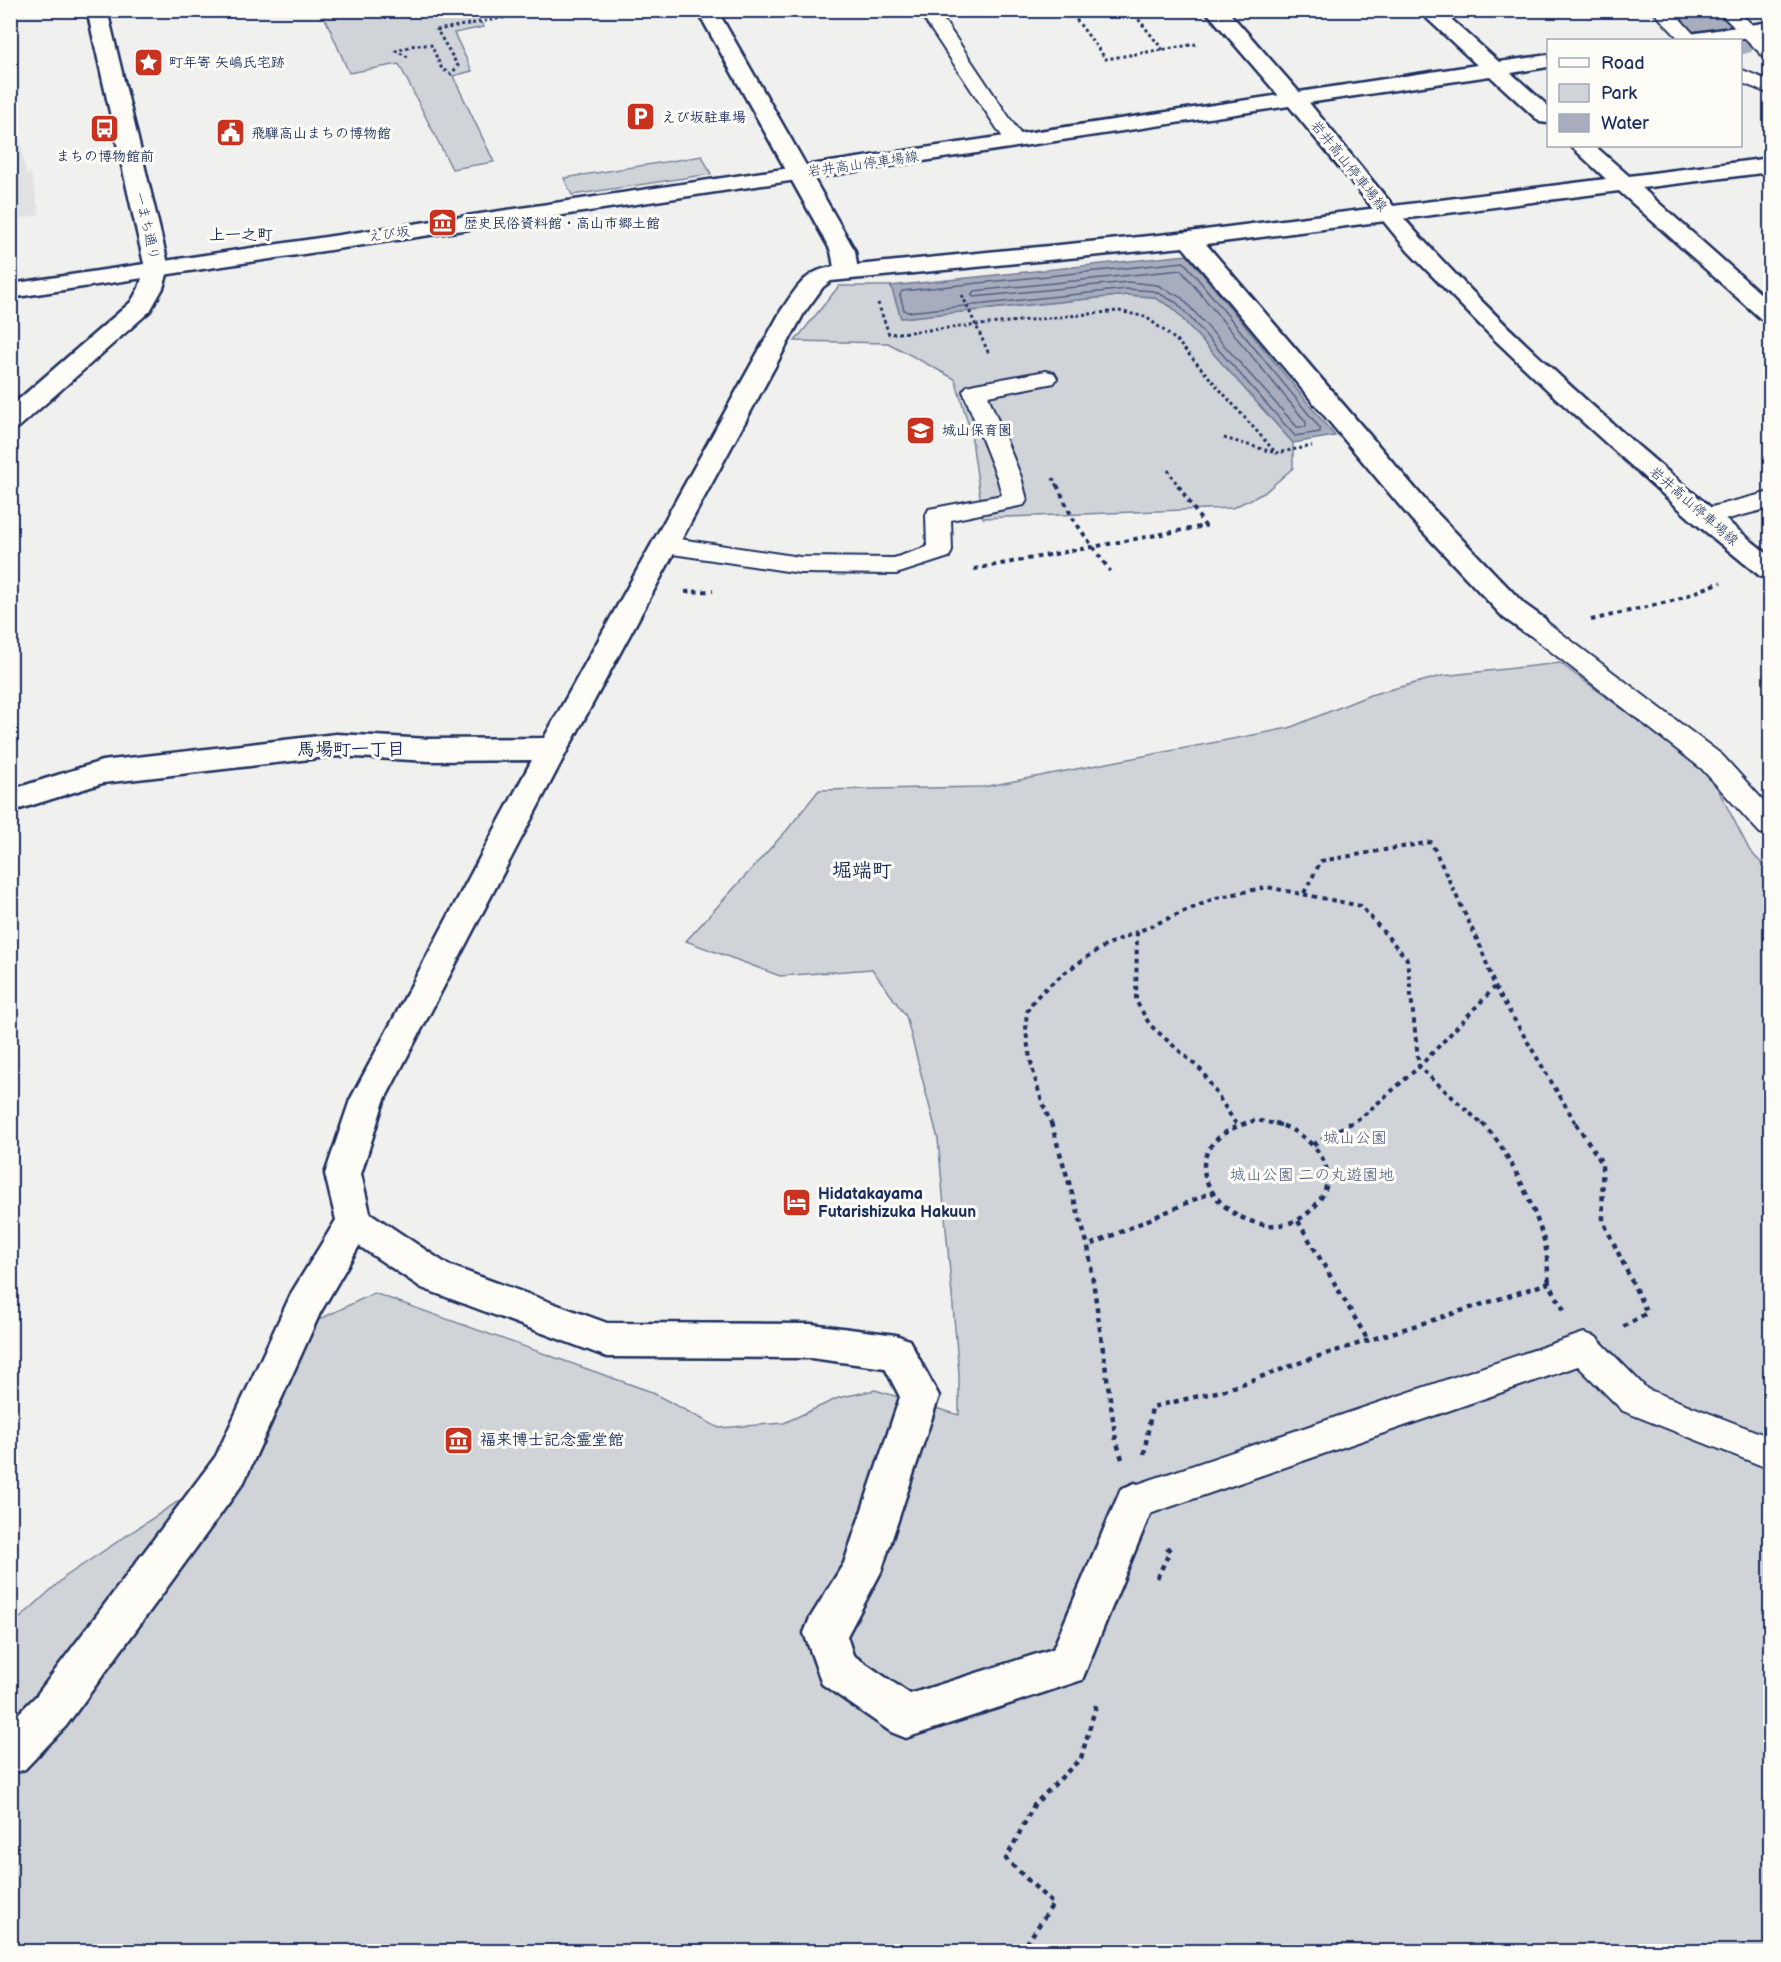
<svg xmlns="http://www.w3.org/2000/svg" width="1781" height="1962" viewBox="0 0 1781 1962" font-family="'Balsamiq Sans','Klee One',sans-serif">
  <rect width="100%" height="100%" fill="#f0f0ee"/>
  <filter id="ink" filterUnits="userSpaceOnUse"><feTurbulence type="fractalNoise" baseFrequency=".0167" numOctaves="2"/><feDisplacementMap in="SourceGraphic" scale="12" xChannelSelector="R" yChannelSelector="G"/><feConvolveMatrix kernelMatrix="1 2 1 2 8 2 1 2 1" color-interpolation-filters="sRGB"/></filter>
  <g filter="url(#ink)">
    <polygon fill="#e0e2e3" points="11,86 26,175 31,174 40,215 11,220"/>
    <g fill="#d0d3d8" stroke="#76819b" stroke-width="1.5">
      <polygon points="322,11 473,11 484,27 454,33 472,71 453,76 494,162 452,169 399,64 349,73"/>
      <polygon points="702,156 711,174 572,195 564,178"/>
      <polygon points="839,286 891,286 901,318 1128,295 1153,297 1172,307 1293,443 1293,468 1264,493 1232,508 983,518 971,433 955,379 888,343 795,341"/>
      <polygon points="1560,663 1710,774 1750,851 1770,872 1770,1951 11,1951 10,1627 66,1576 264,1444 316,1321 374,1293 649,1391 719,1428 784,1423 838,1398 875,1390 959,1415 959,1373 938,1139 906,1016 872,969 780,976 686,941 787,830 819,790 983,787 1289,728 1370,695 1442,676"/>
    </g>
    <polygon fill="#a7adbd" stroke="#6f7b97" stroke-width="1.5" points="1187,255 1335,436 1293,443 1172,307 1153,297 1127,295 901,318 891,286"/>
    <g fill="none" stroke-linecap="round" stroke-linejoin="round">
      <g stroke="#536184" stroke-width="1.5">
        <polygon points="1184,262 1320,428 1320,432 1295,436 1177,303 1154,291 1127,289 907,312 904,310 900,295 902,291"/>
        <polygon points="1181,270 1306,422 1306,427 1297,427 1182,298 1157,285 1128,282 974,297 971,295 974,291"/>
      </g>
      <polygon fill="#a7adbd" fill-rule="evenodd" points="1671,10 1733,10 1751,28 1759,40 1751,52 1740,55 1740,40 1697,40"/>
      <defs>
        <g id="lane">
          <polygon points="918,10 937,10 1025,141 1022,145 1008,145"/>
          <polygon points="1652,10 1672,10 1699,40 1680,40"/>
          <polygon points="1717,10 1737,10 1770,42 1770,58 1763,56"/>
          <polygon points="1740,69 1770,81 1770,94 1740,82"/>
          <polygon points="1046,371 1054,373 1057,378 1054,383 988,396 1021,477 1027,500 1024,505 951,520 952,551 949,557 896,574 800,573 666,553 657,551 654,545 657,539 666,537 800,557 894,558 927,547 926,515 929,509 1002,495 997,477 963,391 967,386 975,384"/>
          <polygon points="1770,492 1770,508 1705,525 1696,523 1693,517 1696,511"/>
          <polygon points="1535,617 1544,620 1722,755 1770,808 1770,836 1760,833 1702,769 1526,632 1522,626 1526,620"/>
          <polygon points="1584,1333 1596,1337 1647,1389 1770,1437 1770,1469 1623,1411 1578,1366 1135,1519 1122,1514 1117,1502 1122,1490 1135,1485"/>
        </g>
        <g id="street">
          <polygon points="87,10 107,10 169,268 163,288 150,311 19,427 10,429 10,407 131,302 139,288 145,268"/>
          <path d="M697 10H717L855 251 857 265 1189 232 1606 179 1571 146H1595L1629 176 1770 158V172L1642 188 1770 302V321L1761 319 1619 191 1206 244 1431 507 1524 604 1545 619 1549 626 1545 633 1535 636 1525 633 1504 618 1411 519 1183 247 831 281 823 287 804 313 568 749 384 1101 361 1174 370 1213 448 1265 607 1323 811 1324 896 1335 909 1340 939 1396 881 1572 847 1636 853 1655 910 1694 1053 1649 1121 1489 1135 1483 1149 1489 1155 1502 1082 1680 906 1738 891 1732 822 1684 804 1633 810 1618 844 1563 900 1397 885 1368 811 1358 607 1357 422 1288 359 1246 320 1313 244 1482 66 1726 25 1769 10 1775V1722L36 1696 216 1456 292 1292 336 1220 325 1174 350 1100 532 760 430 761 336 756 103 783 10 812V790L102 761 336 734 430 739 544 738 781 311C796 289 805 270 834 267L831 251Z"/>
          <polygon points="1205,10 1227,10 1299,92 1477,65 1418,10 1441,10 1499,62 1548,55 1548,67 1511,73 1548,106 1548,123 1540,122 1490,76 1294,105 1286,104"/>
          <polygon points="1770,22 1770,34 1728,40 1680,40 1683,36 1690,34"/>
        </g>
        <path id="secondary" d="M1294 93 1302 94C1342 143 1381 194 1424 241 1527 353 1652 461 1770 556V579L1760 576 1695 523 1555 397 1493 338 1408 251 1289 106 10 298V284Z"/>
      </defs>
      <use href="#lane" stroke="#1b2f5e" stroke-width="4"/>
      <use href="#street" stroke="#1b2f5e" stroke-width="5"/>
      <use href="#secondary" stroke="#1b2f5e" stroke-width="5"/>
      <g stroke="#1b2f5e" stroke-width="3" stroke-dasharray="3 3" stroke-linecap="butt">
        <polyline points="1069,10 1106,59 1196,44"/>
        <polyline points="1131,10 1163,50"/>
        <polyline points="408,57 396,51 415,45 431,45 442,69 451,74 458,66 437,30 545,10"/>
        <polyline points="962,295 989,354"/>
        <polyline points="878,303 889,334 1119,311 1146,317 1176,340 1276,453 1312,446"/>
        <polyline points="1224,438 1276,453"/>
        <polyline points="1168,470 1179,487"/>
        <polyline points="1053,478 1057,487"/>
      </g>
      <g stroke="#1b2f5e" stroke-width="4" stroke-dasharray="4.5 4.5" stroke-linecap="butt">
        <polyline points="1057,485 1073,519 1110,571"/>
        <polyline points="974,569 1205,526 1178,485"/>
        <polyline points="685,592 713,591"/>
        <polyline points="1591,620 1676,600 1721,582"/>
        <polyline points="1304,893 1321,861 1431,842 1481,948 1495,987 1419,1067 1483,1125"/>
        <polyline points="1495,987 1577,1125"/>
        <polyline points="1236,1124 1202,1071 1150,1025 1136,1001 1137,932 1216,898 1267,887 1361,906 1407,959 1419,1067 1363,1116 1348,1125"/>
        <path d="M1052 1125C1039 1100 1022 1040 1027 1013 1030 994 1090 954 1107 945 1117 940 1127 936 1137 932"/>
        <polyline points="1242,1125 1256,1120 1281,1125"/>
      </g>
      <g stroke="#1b2f5e" stroke-width="4.5" stroke-dasharray="5 5" stroke-linecap="butt">
        <polyline points="1051,1123 1088,1246"/>
        <path d="M1246 1123C1138 1160 1266 1275 1319 1201 1344 1166 1307 1132 1275 1123"/>
        <path d="M1482 1123C1505 1144 1534 1206 1543 1237 1548 1251 1547 1268 1549 1283"/>
        <polyline points="1576,1123 1602,1163 1603,1221 1647,1313 1623,1327"/>
        <polyline points="1313,1145 1350,1123"/>
        <polyline points="1298,1221 1369,1342"/>
        <polyline points="1144,1454 1152,1407 1225,1390 1310,1359 1549,1283 1565,1312"/>
        <polyline points="1122,1459 1116,1440 1088,1246 1210,1193"/>
        <polyline points="1157,1578 1170,1551 1167,1547"/>
        <polyline points="1021,1952 1053,1904 1006,1859 1034,1805 1081,1758 1097,1702"/>
      </g>
      <use href="#lane" fill="#fdfcf7" fill-rule="evenodd"/>
      <use href="#street" fill="#fdfcf7" fill-rule="evenodd"/>
      <use href="#secondary" fill="#fdfcf7" fill-rule="evenodd"/>
    </g>
  </g>
  <defs>
    <symbol id="sight-square" viewBox="-11 -11 22 22"><rect x="-9" y="-9" width="18" height="18" rx="4" fill="#c8321e" stroke="#fdfcf7"/><path d="M0-6L1.8-2.2L6-1.7L2.9 1.2L3.7 5.4L0 3.3L-3.7 5.4L-2.9 1.2L-6-1.7L-1.8-2.2Z" fill="#fff"/></symbol>
    <symbol id="parking-square" viewBox="-11 -11 22 22"><rect x="-9" y="-9" width="18" height="18" rx="4" fill="#c8321e" stroke="#fdfcf7"/><path d="M-3.5-5.5H1a3.5 3.5 0 0 1 0 7H-1V5.5H-3.5ZM-1-3.4V-.6H.8a1.4 1.4 0 0 0 0-2.8Z" fill="#fff"/></symbol>
    <symbol id="bus-square" viewBox="-11 -11 22 22"><rect x="-9" y="-9" width="18" height="18" rx="4" fill="#c8321e" stroke="#fdfcf7"/><path d="M-5-6H5V4H4V6H2V4H-2V6H-4V4H-5ZM-3.5-4V0h7V-4ZM-3.5 1.2v1.5H-2V1.2ZM2 1.2v1.5H3.5V1.2Z" fill="#fff"/></symbol>
    <symbol id="civic-square" viewBox="-11 -11 22 22"><rect x="-9" y="-9" width="18" height="18" rx="4" fill="#c8321e" stroke="#fdfcf7"/><path d="M-.6-6.5H3V-4.5H.6V-3L4-1V1h2V6H-6V1h2V-1L-.6-3ZM-1.2 2.5V6h2.4V2.5Z" fill="#fff"/></symbol>
    <symbol id="museum-square" viewBox="-11 -11 22 22"><rect x="-9" y="-9" width="18" height="18" rx="4" fill="#c8321e" stroke="#fdfcf7"/><path d="M0-6L6-3V-2H-6V-3ZM-5-1h2V3h-2ZM-1-1h2V3h-2ZM3-1h2V3H3ZM-6 4H6V6H-6Z" fill="#fff"/></symbol>
    <symbol id="school-square" viewBox="-11 -11 22 22"><rect x="-9" y="-9" width="18" height="18" rx="4" fill="#c8321e" stroke="#fdfcf7"/><path d="M0-5L7-2L0 1L-7-2ZM-4 1L0 2.5L4 1V4Q0 6-4 4Z" fill="#fff"/></symbol>
    <symbol id="hotel-square" viewBox="-11 -11 22 22"><rect x="-9" y="-9" width="18" height="18" rx="4" fill="#c8321e" stroke="#fdfcf7"/><path d="M-6-4.5h1.5V1H6V5H4.5V3h-9V5H-6ZM-4 0a1.8 1.8 0 1 1 3.6 0ZM.5 0V-2.5h3Q6-2.5 6 0Z" fill="#fff"/></symbol>
  </defs>
  <g fill-rule="evenodd">
    <use href="#sight-square" x="132" y="46" width="33" height="33"/>
    <use href="#parking-square" x="624" y="100" width="33" height="33"/>
    <use href="#bus-square" x="88" y="112" width="33" height="33"/>
    <use href="#civic-square" x="214" y="116" width="33" height="33"/>
    <use href="#museum-square" x="426" y="206" width="33" height="33"/>
    <use href="#school-square" x="904" y="414" width="33" height="33"/>
    <use href="#hotel-square" x="780" y="1186" width="33" height="33"/>
    <use href="#museum-square" x="442" y="1424" width="33" height="33"/>
  </g>
  <g text-anchor="middle" dominant-baseline="central" stroke-width="6" stroke-linejoin="round" paint-order="stroke">
    <g font-size="14" font-weight="bold" fill="#1b2f5e" stroke="#fdfcf7" text-anchor="start">
      <text x="169" y="62">町年寄 矢嶋氏宅跡</text>
      <text x="662" y="117">えび坂駐車場</text>
      <text x="251" y="133">飛騨高山まちの博物館</text>
      <text x="105" y="156" text-anchor="middle">まちの博物館前</text>
      <text x="464" y="223">歴史民俗資料館・高山市郷土館</text>
      <text x="942" y="430">城山保育園</text>
    </g>
    <g font-size="14" fill="#1b2f5e" stroke="#fdfcf7">
      <text transform="translate(863 164) rotate(-8)">岩井高山停車場線</text>
      <text transform="translate(1349 166) rotate(51)">岩井高山停車場線</text>
      <text transform="translate(147 226) rotate(77)">一まち通り</text>
      <text transform="translate(389 234) rotate(-8)">えび坂</text>
      <text transform="translate(1694 506) rotate(41)">岩井高山停車場線</text>
    </g>
    <g font-size="16" font-weight="bold" fill="#1b2f5e" stroke="#fdfcf7">
      <text x="241" y="235">上一之町</text>
    </g>
    <g font-size="16" fill="#48587c" stroke="#fdfcf7">
      <text x="1355" y="1138">城山公園</text>
      <text x="1312" y="1175">城山公園 二の丸遊園地</text>
    </g>
    <g font-size="16" font-weight="bold" fill="#1b2f5e" stroke="#fdfcf7" text-anchor="start">
      <text x="818" y="1194">Hidatakayama<tspan x="818" dy="18">Futarishizuka Hakuun</tspan></text>
      <text x="480" y="1440">福来博士記念霊堂館</text>
    </g>
    <g font-size="18" font-weight="bold" fill="#1b2f5e" stroke="#fdfcf7">
      <text x="351" y="749">馬場町一丁目</text>
    </g>
    <g font-size="20" font-weight="bold" fill="#1b2f5e" stroke="#fdfcf7">
      <text x="862" y="871">堀端町</text>
    </g>
  </g>
  <rect width="1781" height="1962" fill="none" stroke="#fdfcf7" stroke-width="36"/>
  <rect x="18" y="18" width="1745" height="1926" fill="none" stroke="#1b2f5e" stroke-width="2" filter="url(#ink)"/>
  <rect x="1547" y="39" width="195" height="108" fill="#fdfcf7" stroke="#a3aaba" stroke-width="1.5"/>
  <rect x="1559" y="58" width="30" height="9" fill="#fdfcf7" stroke="#a3aaba" stroke-width="1.5"/>
  <text x="1601" y="69" font-size="18" fill="#1b2f5e">Road</text>
  <rect x="1559" y="84" width="30" height="18" fill="#d0d3d8" stroke="#a3aaba" stroke-width="1.5"/>
  <text x="1601" y="99" font-size="18" fill="#1b2f5e">Park</text>
  <rect x="1559" y="114" width="30" height="18" fill="#a7adbd" stroke="#a3aaba" stroke-width="1.5"/>
  <text x="1601" y="129" font-size="18" fill="#1b2f5e">Water</text>
</svg>
